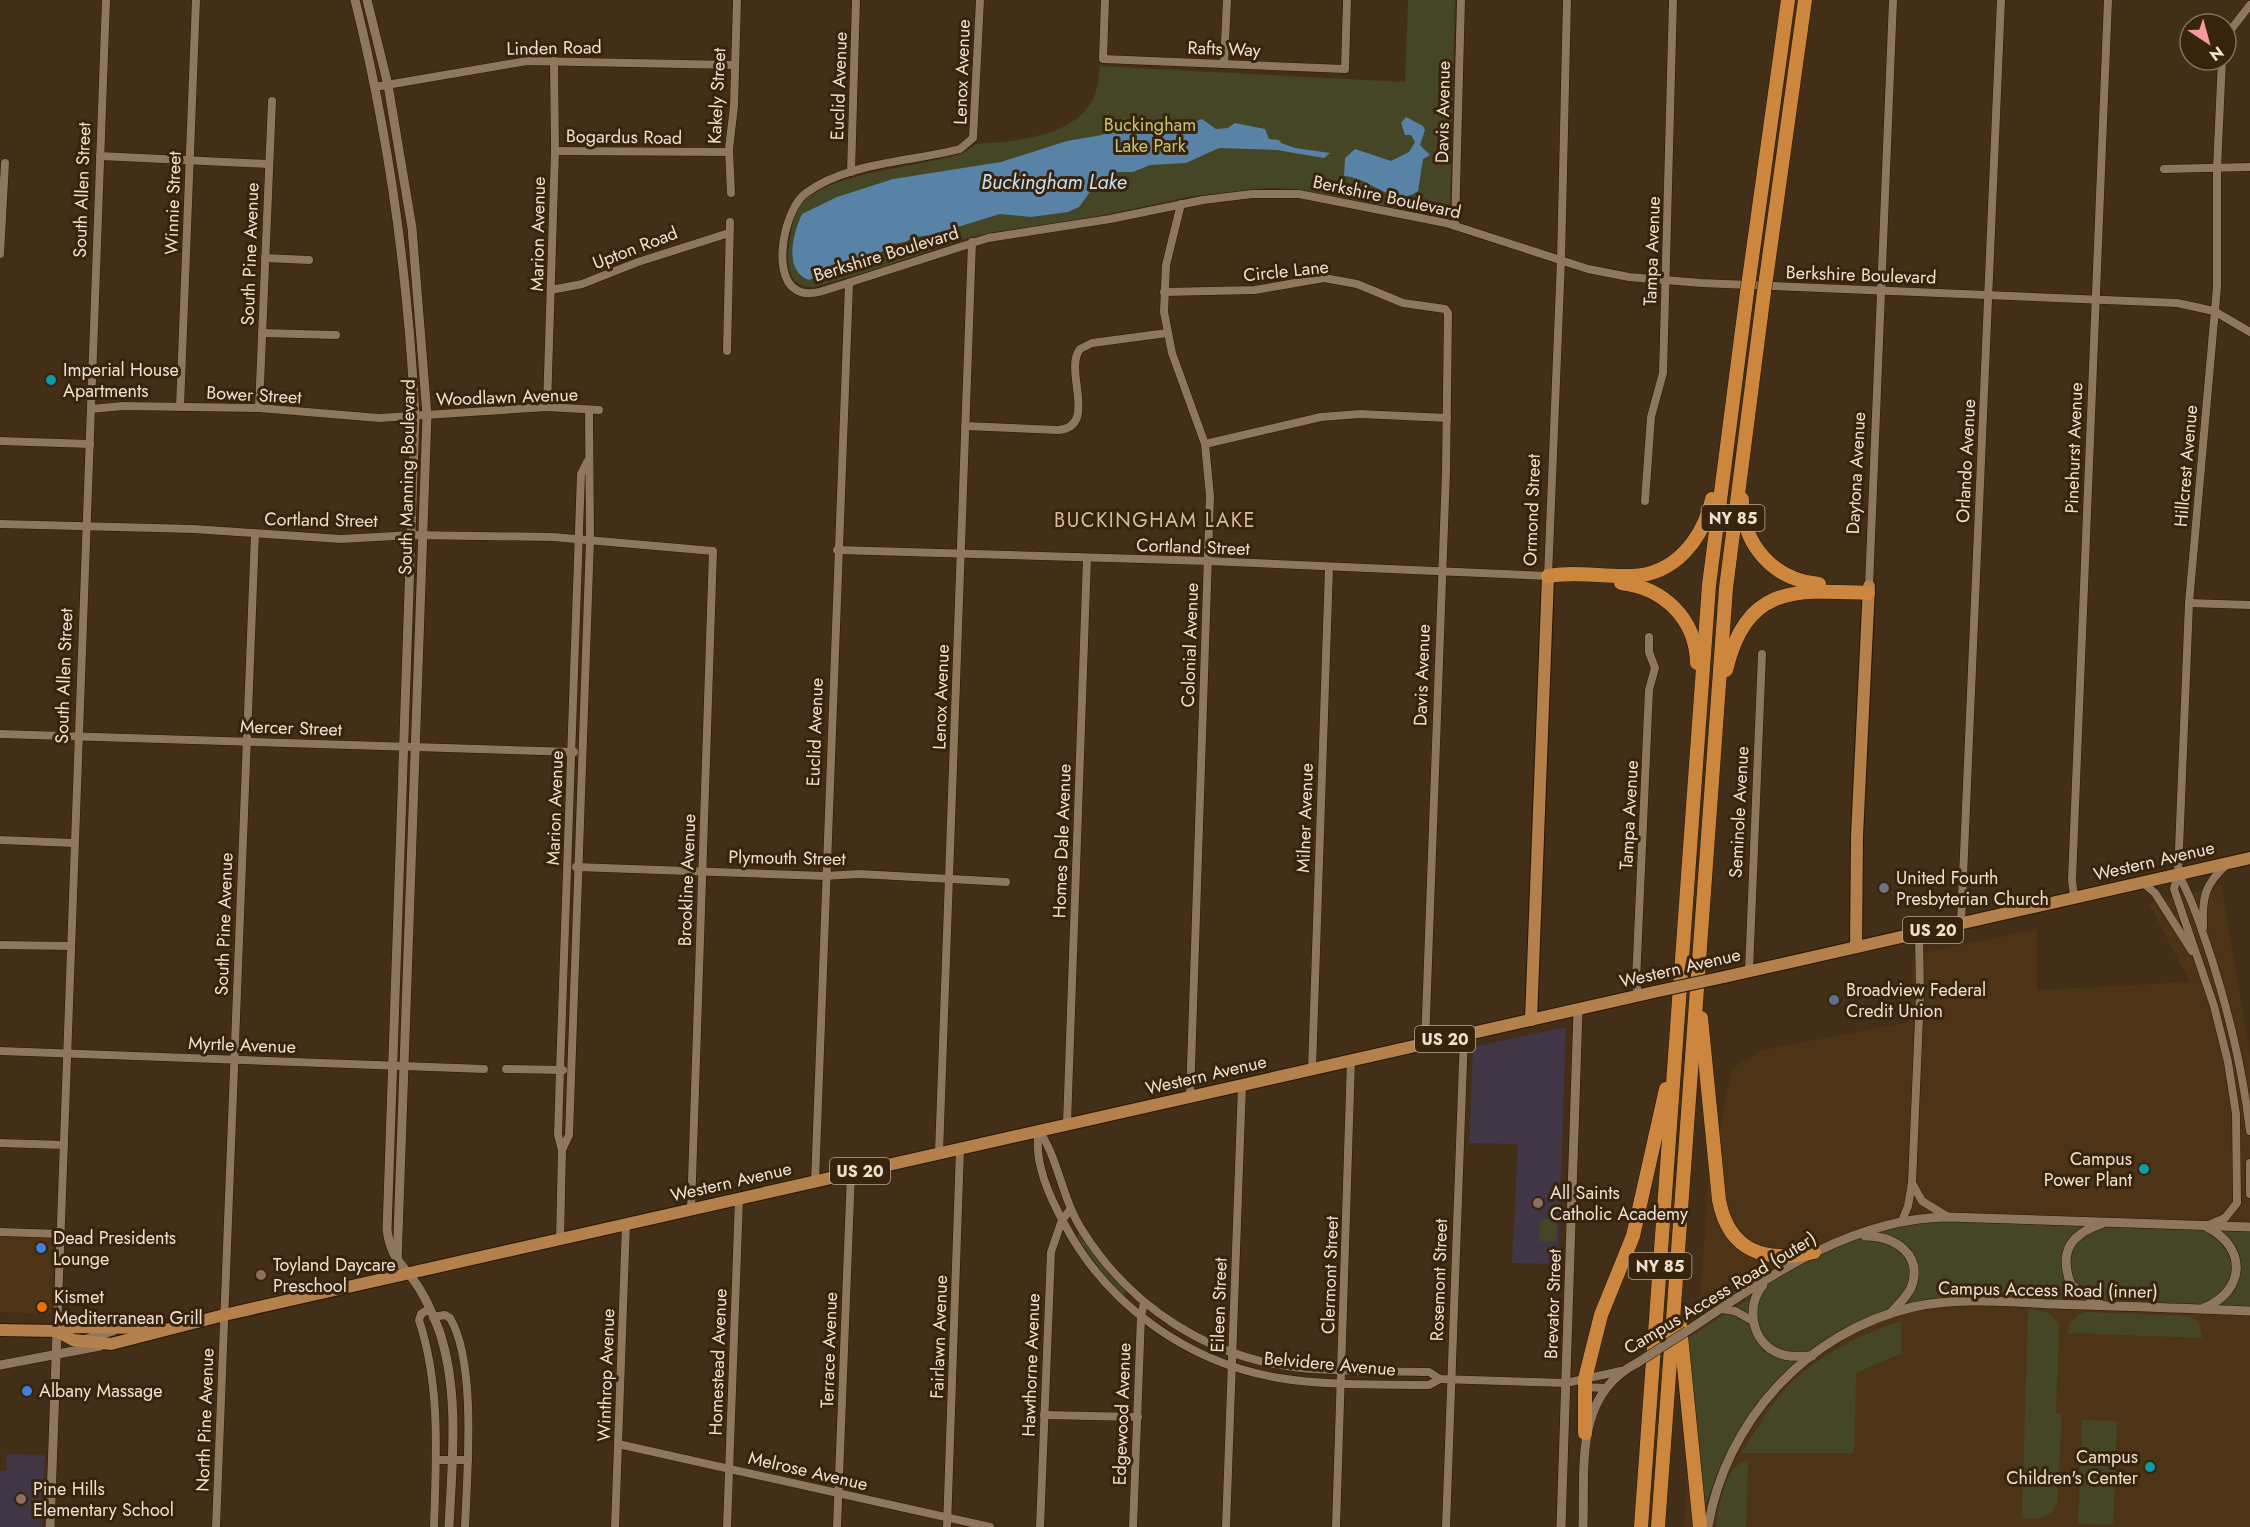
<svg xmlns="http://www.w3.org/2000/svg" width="2250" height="1527" viewBox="0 0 2250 1527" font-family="Jost,sans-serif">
  <rect width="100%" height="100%" fill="#432e17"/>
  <g fill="#4e3416">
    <polygon points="2221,885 2250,1053 2250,1527 1684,1527 1708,1186 1732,1068 1763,1050 1909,1022 1913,955 2037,929 2037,990 2190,982 2149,904"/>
    <polygon points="0,1236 48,1237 54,1242 51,1314 0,1312"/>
  </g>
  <g fill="#413645">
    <polygon points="1566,1027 1558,1264 1512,1263 1518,1144 1469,1143 1473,1047"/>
    <polygon points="7,1454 45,1455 42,1527 0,1527 0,1471 6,1471"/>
  </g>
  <g fill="#444626">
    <path d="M1408 0H1455L1450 205 1449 212 1444 217 1290 189 1269 188 1193 196 1082 220 1001 231 971 237 871 271 814 287C782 288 787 253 791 231 793 219 797 207 806 199 834 174 917 166 954 156 964 154 970 147 978 144 986 142 997 143 1005 142 1039 137 1078 130 1094 97 1098 88 1098 75 1100 66L1405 82Z"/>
    <polygon points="1935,1217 2250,1227 2250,1311 2028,1303 1913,1307 1844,1334 1791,1371 1759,1401 1724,1456 1705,1506 1703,1506 1686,1339 1752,1297 1766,1282 1842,1241"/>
    <polygon points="1540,1220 1557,1220 1556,1241 1539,1241"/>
    <polygon points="1079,1233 1126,1290 1125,1294 1122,1295 1101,1271 1077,1237"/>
    <path d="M2028 1309 2048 1312 2059 1325 2056 1414H2062L2057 1504C2049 1520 2038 1519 2022 1518Z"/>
    <path d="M2086 1312 2189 1316 2199 1322 2202 1338 2068 1333C2069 1322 2074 1316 2086 1312Z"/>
    <path d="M1901 1321 1902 1349 1900 1354 1856 1373 1854 1453H1741C1756 1432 1770 1404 1789 1385 1819 1355 1861 1334 1901 1321Z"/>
    <polygon points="2082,1420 2117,1421 2113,1525 2078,1524"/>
    <path d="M1748 1460 1746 1527H1716C1718 1508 1725 1463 1748 1460Z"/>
  </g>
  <g fill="#5883a7">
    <path d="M1406 117 1423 126 1425 130 1420 145 1430 155 1423 159 1418 191C1394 209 1368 176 1344 176L1345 158 1355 149 1391 161 1409 152 1415 142 1411 135H1405L1401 123Z"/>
    <path d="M1123 119 1148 125 1167 122 1186 125 1202 119 1216 129 1228 128 1235 123 1265 129 1269 139 1279 140 1281 143 1295 148 1330 153 1324 158 1277 150 1219 148 1186 163 1150 165 1133 172H1116L1095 185 1079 207 1068 212 1031 217 1000 214 932 235 914 237 905 242 891 244 880 253 853 261 835 264 825 273 809 280C783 271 793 233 802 214L837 197 893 179 1001 162 1067 141 1102 135Z"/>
  </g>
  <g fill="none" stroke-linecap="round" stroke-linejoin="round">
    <defs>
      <g id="minor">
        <path d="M980 0 973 138 960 149C910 162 848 162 806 193 785 208 771 273 795 289 804 296 816 293 826 290L988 238 1110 219 1203 200 1252 194H1299L1446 223 1588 269 1629 277 1701 283 2177 303 2214 311 2250 332"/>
        <polyline points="1105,0 1103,59 1345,69 1347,0"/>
        <polyline points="2226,36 2250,5"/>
        <polyline points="1224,64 1227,0"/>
        <polyline points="375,87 527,61 735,65"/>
        <polyline points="555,151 729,152"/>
        <polyline points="100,156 268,164"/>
        <polyline points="2164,169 2250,167"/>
        <polyline points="851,172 856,0"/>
        <polyline points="731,193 729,149 734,106 737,0"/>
        <polyline points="1181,204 1166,265 1164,312 1172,353 1205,444 1210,496 1190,1097"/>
        <polyline points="1455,226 1461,0"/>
        <polyline points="0,254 5,163"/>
        <polyline points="265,258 309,260"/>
        <polyline points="551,290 582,284 638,262 729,233"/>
        <polyline points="1164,292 1255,290 1324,278 1357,284 1403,303 1445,309 1448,313 1446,472 1425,1044"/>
        <polyline points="262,333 336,335"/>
        <polyline points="727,351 730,222"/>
        <polyline points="180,407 196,0"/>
        <polyline points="547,407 555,151 554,61"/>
        <polyline points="259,408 272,101"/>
        <polyline points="91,409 123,406 259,408 379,418 547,407 599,410"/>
        <path d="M965 426 1058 430C1099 427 1063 370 1080 349L1092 343 1167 333"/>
        <polyline points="0,441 90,444"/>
        <polyline points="1205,444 1321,417 1360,414 1447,418"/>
        <polyline points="1645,501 1651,417 1663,373 1673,0"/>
        <polyline points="0,524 193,529 341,539 412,535 553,537 713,551 691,1210"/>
        <polyline points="837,550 1208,561 1548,576 1561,260 1567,0"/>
        <polyline points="1869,586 1893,0"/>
        <polyline points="2189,603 2250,605"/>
        <polyline points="0,734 574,752"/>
        <polyline points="0,840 74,843"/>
        <polyline points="576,867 825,876 859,874 1006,882"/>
        <path d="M2178 874C2193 900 2202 931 2212 960 2230 1017 2243 1071 2250 1131"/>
        <polyline points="2142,882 2155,893 2192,951"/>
        <polyline points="2074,897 2072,880 2108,0"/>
        <polyline points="1961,923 2001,0"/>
        <path d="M2203 928C2202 898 2204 885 2227 864"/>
        <polyline points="0,945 71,946"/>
        <polyline points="1749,971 1762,654"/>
        <polyline points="1638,996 1636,981 1649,690 1655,668 1649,652 1649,637"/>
        <polyline points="0,1051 484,1069"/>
        <polyline points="506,1069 563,1070"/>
        <polyline points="1312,1069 1329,568"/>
        <polyline points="1067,1124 1087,558"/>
        <path d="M1039 1131C1058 1157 1062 1199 1082 1230 1130 1307 1210 1359 1301 1368 1343 1372 1386 1371 1429 1372L1440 1379 1566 1383 1621 1371"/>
        <path d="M1039 1131C1033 1162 1050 1198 1065 1225 1108 1306 1189 1363 1279 1378 1328 1386 1379 1384 1429 1385L1440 1379"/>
        <polyline points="0,1143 64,1145"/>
        <polyline points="562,1150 569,1135 590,540 589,410"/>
        <polyline points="939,1153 972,242"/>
        <polyline points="2250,1163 2250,1194"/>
        <polyline points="815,1182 849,284"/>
        <polyline points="1912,1183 1922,1201 1948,1217"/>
        <polyline points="1902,1221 1908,1206 1912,1183 1920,995 1919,933"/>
        <polyline points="2211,1224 2225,1218 2237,1203 2236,1114 2228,1062 2214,1006 2174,889 2178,874 2189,603 2217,287 2217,168 2222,60"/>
        <polyline points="0,1232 61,1234"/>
        <polyline points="560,1239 562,1150 558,1135 560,1070 581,474 587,462"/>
        <path d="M429 1309 421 1314 419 1320C441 1387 436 1457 434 1527"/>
        <polyline points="1721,1309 1735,1311 1753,1321"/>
        <path d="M433 1317 445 1315 450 1318C477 1363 467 1474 465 1527"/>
        <polyline points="57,1331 106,0"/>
        <polyline points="1582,1387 1606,1388"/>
        <polyline points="1044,1415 1138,1417"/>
        <polyline points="618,1444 990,1527"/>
        <polyline points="436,1460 468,1460"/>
        <polyline points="216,1527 255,534"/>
        <polyline points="615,1527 626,1224"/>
        <polyline points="727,1527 739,1199"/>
        <polyline points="837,1527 851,1173"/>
        <polyline points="947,1527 960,1149"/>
        <polyline points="1040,1527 1051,1252 1062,1220 1070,1210"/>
        <polyline points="1133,1527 1141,1316 1144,1303"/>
        <polyline points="1226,1527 1242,1085"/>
        <polyline points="1336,1527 1351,1060"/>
        <polyline points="1446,1527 1464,1035"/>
      </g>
      <g id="tertiary">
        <path d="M355 0C389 136 408 275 415 416L387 1230C391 1259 402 1263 417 1285 426 1298 433 1315 439 1330 460 1392 452 1463 449 1527"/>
        <polyline points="367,0 388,85 412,228 427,415 397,1263"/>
        <path d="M1865 1236C1894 1236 1924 1254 1911 1288 1906 1298 1897 1306 1890 1314"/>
        <path d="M1763 1285C1745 1306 1752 1343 1778 1353 1789 1358 1801 1356 1812 1356"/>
        <path d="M2100 1304 2071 1285C2059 1253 2069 1235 2101 1224"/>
        <path d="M2204 1308C2245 1291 2248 1248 2207 1227"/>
        <path d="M1687 1331C1765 1279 1850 1218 1948 1217L2250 1227"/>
        <polyline points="83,1340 113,1331"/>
        <polyline points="0,1365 100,1346"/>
        <polyline points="50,1527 57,1331"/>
        <polyline points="1561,1527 1578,1010"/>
        <path d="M1583 1527C1585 1467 1574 1395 1637 1363"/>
        <path d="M1708 1527C1726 1420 1807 1332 1913 1307 1958 1297 2009 1302 2054 1304 2119 1306 2185 1308 2250 1311"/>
      </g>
      <g id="primary">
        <polyline points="1856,947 1857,836 1869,586"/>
        <polyline points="1724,977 2250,858"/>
        <polyline points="1531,1020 1548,576"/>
        <polyline points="0,1330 57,1331 73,1340 111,1344 224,1315 1654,992"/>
        <polyline points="57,1331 65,1327 154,1328"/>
      </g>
      <g id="motorway">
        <polyline points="1749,279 1788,0"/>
        <polyline points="1766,279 1805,0"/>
        <path d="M1742 499C1742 544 1773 580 1819 584"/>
        <path d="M1548 576C1575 571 1603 577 1631 576 1675 575 1703 539 1712 499"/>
        <path d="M1621 583C1664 588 1696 619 1697 663"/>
        <path d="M1726 670C1747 584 1796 590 1868 593"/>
        <path d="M1701 1018 1719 1200C1729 1253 1767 1263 1814 1252"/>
        <polyline points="1680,1326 1700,1527"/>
        <polyline points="1585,1433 1585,1379 1601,1315 1633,1236 1666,1089"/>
        <polyline points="1641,1527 1709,585 1747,292"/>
        <polyline points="1658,1527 1726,588 1764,292"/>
      </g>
    </defs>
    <use href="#minor" stroke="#291600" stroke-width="9"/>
    <use href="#tertiary" stroke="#291600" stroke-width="10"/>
    <use href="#primary" stroke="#291600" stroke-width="14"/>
    <use href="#motorway" stroke="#291600" stroke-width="15"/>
    <use href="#minor" stroke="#8f775e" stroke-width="8"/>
    <use href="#tertiary" stroke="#8f775e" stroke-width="9"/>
    <use href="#primary" stroke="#b4804b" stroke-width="12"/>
    <use href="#motorway" stroke="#cd863e" stroke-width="14"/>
    <defs>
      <polyline id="tertiary-bridge" points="1637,1363 1687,1331"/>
      <polyline id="primary-bridge" points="1654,992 1724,977"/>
      <g id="motorway-bridge">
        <polyline points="1747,292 1749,279"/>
        <polyline points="1764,292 1766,279"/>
      </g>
    </defs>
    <use href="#tertiary-bridge" stroke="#291600" stroke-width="10" stroke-linecap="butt"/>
    <use href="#primary-bridge" stroke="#291600" stroke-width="14" stroke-linecap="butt"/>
    <use href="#motorway-bridge" stroke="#291600" stroke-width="15" stroke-linecap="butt"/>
    <use href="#tertiary-bridge" stroke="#8f775e" stroke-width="9"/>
    <use href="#primary-bridge" stroke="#b4804b" stroke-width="12"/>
    <use href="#motorway-bridge" stroke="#cd863e" stroke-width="14"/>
  </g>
  <g fill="#0f9aa8" stroke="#38240c" stroke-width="2">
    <circle cx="51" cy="380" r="6"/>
    <circle cx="2144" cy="1169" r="6"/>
    <circle cx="2150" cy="1467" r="6"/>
  </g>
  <circle fill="#6b7280" stroke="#38240c" stroke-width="2" cx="1884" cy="888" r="6"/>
  <circle fill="#5c6f8a" stroke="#38240c" stroke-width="2" cx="1834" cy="1000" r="6"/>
  <g fill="#8d6e63" stroke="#38240c" stroke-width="2">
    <circle cx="1538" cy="1203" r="6"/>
    <circle cx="261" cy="1275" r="6"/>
    <circle cx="21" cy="1499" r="6"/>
  </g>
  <g fill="#3f7fe0" stroke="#38240c" stroke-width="2">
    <circle cx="41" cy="1248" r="6"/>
    <circle cx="27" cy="1391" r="6"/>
  </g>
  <circle fill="#e8710a" stroke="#38240c" stroke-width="2" cx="42" cy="1307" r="6"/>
  <g text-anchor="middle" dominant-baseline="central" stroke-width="6" stroke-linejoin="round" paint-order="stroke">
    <g fill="#38240c" stroke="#b7a897" stroke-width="1.5">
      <rect x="1701.5" y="505" width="63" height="26" rx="4.5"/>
      <rect x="1903" y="917" width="60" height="26" rx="4.5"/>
      <rect x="1415" y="1026" width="60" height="26" rx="4.5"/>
      <rect x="830" y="1158" width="60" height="26" rx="4.5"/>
      <rect x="1628.5" y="1253" width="63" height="26" rx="4.5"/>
    </g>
    <g font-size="16" font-weight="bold" fill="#eee1d3">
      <text x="1733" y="518">NY 85</text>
      <text x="1933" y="930">US 20</text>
      <text x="1445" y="1039">US 20</text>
      <text x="860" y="1171">US 20</text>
      <text x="1660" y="1266">NY 85</text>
    </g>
    <g font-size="18" fill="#eee1d3" stroke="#38240c">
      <text transform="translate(554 48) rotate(-1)">Linden Road</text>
      <text transform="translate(1224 49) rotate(2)">Rafts Way</text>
      <text transform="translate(962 72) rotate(-88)">Lenox Avenue</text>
      <text transform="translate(839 86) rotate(-88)">Euclid Avenue</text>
      <text transform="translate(717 96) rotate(-87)">Kakely Street</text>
      <text transform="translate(1443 112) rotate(-89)">Davis Avenue</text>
      <text transform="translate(624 137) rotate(1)">Bogardus Road</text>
      <text transform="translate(82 190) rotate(-88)">South Allen Street</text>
      <text transform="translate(1387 197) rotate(12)">Berkshire Boulevard</text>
      <text transform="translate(173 203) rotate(-88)">Winnie Street</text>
      <text transform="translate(538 234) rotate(-89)">Marion Avenue</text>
      <text transform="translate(635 248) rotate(-21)">Upton Road</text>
      <text transform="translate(1652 251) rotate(-88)">Tampa Avenue</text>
      <text transform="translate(250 254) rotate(-88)">South Pine Avenue</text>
      <text transform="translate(886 254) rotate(-17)">Berkshire Boulevard</text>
      <text transform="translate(1286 271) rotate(-6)">Circle Lane</text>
      <text transform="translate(1861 275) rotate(2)">Berkshire Boulevard</text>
      <text transform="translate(254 395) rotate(3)">Bower Street</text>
      <text transform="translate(507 397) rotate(-2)">Woodlawn Avenue</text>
      <text transform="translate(2074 448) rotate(-88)">Pinehurst Avenue</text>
      <text transform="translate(1966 461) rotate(-87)">Orlando Avenue</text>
      <text transform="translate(2186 466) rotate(-85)">Hillcrest Avenue</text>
      <text transform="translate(1856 473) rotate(-87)">Daytona Avenue</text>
      <text transform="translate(407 477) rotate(-89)">South Manning Boulevard</text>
      <text transform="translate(1532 510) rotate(-88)">Ormond Street</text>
      <text transform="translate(321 520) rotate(1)">Cortland Street</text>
      <text transform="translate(1193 547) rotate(2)">Cortland Street</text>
      <text transform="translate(1190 645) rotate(-88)">Colonial Avenue</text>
      <text transform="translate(1422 675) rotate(-88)">Davis Avenue</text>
      <text transform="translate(64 676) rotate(-88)">South Allen Street</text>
      <text transform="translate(941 697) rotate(-88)">Lenox Avenue</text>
      <text transform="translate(291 728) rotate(2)">Mercer Street</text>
      <text transform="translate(815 732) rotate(-88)">Euclid Avenue</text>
      <text transform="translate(555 808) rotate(-88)">Marion Avenue</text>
      <text transform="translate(1739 812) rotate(-87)">Seminole Avenue</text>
      <text transform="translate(1629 815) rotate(-87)">Tampa Avenue</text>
      <text transform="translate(1305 818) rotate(-88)">Milner Avenue</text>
      <text transform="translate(1062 841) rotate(-88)">Homes Dale Avenue</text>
      <text transform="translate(787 858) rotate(1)">Plymouth Street</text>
      <text transform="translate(2154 861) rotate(-13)">Western Avenue</text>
      <text transform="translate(687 880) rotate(-88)">Brookline Avenue</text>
      <text transform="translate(224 924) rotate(-88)">South Pine Avenue</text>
      <text transform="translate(1680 968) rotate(-13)">Western Avenue</text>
      <text transform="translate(242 1045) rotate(2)">Myrtle Avenue</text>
      <text transform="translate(1206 1075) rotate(-13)">Western Avenue</text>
      <text transform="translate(731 1182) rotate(-13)">Western Avenue</text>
      <text transform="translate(1330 1275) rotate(-88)">Clermont Street</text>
      <text transform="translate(1439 1280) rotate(-88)">Rosemont Street</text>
      <text transform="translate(2048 1290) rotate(1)">Campus Access Road (inner)</text>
      <text transform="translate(1720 1293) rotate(-31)">Campus Access Road (outer)</text>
      <text transform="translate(1553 1304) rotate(-88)">Brevator Street</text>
      <text transform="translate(1219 1305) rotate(-88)">Eileen Street</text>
      <text transform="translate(939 1337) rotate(-88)">Fairlawn Avenue</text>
      <text transform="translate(829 1350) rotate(-88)">Terrace Avenue</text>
      <text transform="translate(718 1362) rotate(-88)">Homestead Avenue</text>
      <text transform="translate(1330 1364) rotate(5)">Belvidere Avenue</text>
      <text transform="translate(1031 1365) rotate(-88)">Hawthorne Avenue</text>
      <text transform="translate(606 1375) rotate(-88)">Winthrop Avenue</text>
      <text transform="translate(1122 1414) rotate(-88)">Edgewood Avenue</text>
      <text transform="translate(205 1420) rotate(-88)">North Pine Avenue</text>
      <text transform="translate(808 1471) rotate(13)">Melrose Avenue</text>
    </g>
    <g font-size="18" fill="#c1c575" stroke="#38240c">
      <text x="1150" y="125">Buckingham<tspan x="1150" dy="21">Lake Park</tspan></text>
    </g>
    <g font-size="18" fill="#eee1d3" stroke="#38240c" text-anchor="start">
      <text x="63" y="370">Imperial House<tspan x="63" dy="21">Apartments</tspan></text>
      <text x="1896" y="878">United Fourth<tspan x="1896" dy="21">Presbyterian Church</tspan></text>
      <text x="1846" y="990">Broadview Federal<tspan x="1846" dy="21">Credit Union</tspan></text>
      <text x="2132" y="1159" text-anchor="end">Campus<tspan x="2132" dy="21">Power Plant</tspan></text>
      <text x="1550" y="1193">All Saints<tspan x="1550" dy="21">Catholic Academy</tspan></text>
      <text x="53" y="1238">Dead Presidents<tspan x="53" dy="21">Lounge</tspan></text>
      <text x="273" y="1265">Toyland Daycare<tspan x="273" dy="21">Preschool</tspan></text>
      <text x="54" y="1297">Kismet<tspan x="54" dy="21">Mediterranean Grill</tspan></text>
      <text x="39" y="1391">Albany Massage</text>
      <text x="2138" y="1457" text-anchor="end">Campus<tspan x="2138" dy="21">Children's Center</tspan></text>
      <text x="33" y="1489">Pine Hills<tspan x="33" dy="21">Elementary School</tspan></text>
    </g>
    <g font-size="20" font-style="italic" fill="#c7e1f7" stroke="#38240c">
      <text x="1054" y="182">Buckingham Lake</text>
    </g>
    <g font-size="20" letter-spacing="1.5" fill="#d5bb9f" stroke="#38240c">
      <text x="1155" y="520">BUCKINGHAM LAKE</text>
    </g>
  </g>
  <g transform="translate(2208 42) rotate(144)"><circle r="28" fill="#38240c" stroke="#81705c" stroke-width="1.5"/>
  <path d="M0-4.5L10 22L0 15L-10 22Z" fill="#f49aa0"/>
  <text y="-9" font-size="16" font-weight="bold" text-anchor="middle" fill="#eee1d3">N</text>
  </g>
</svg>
